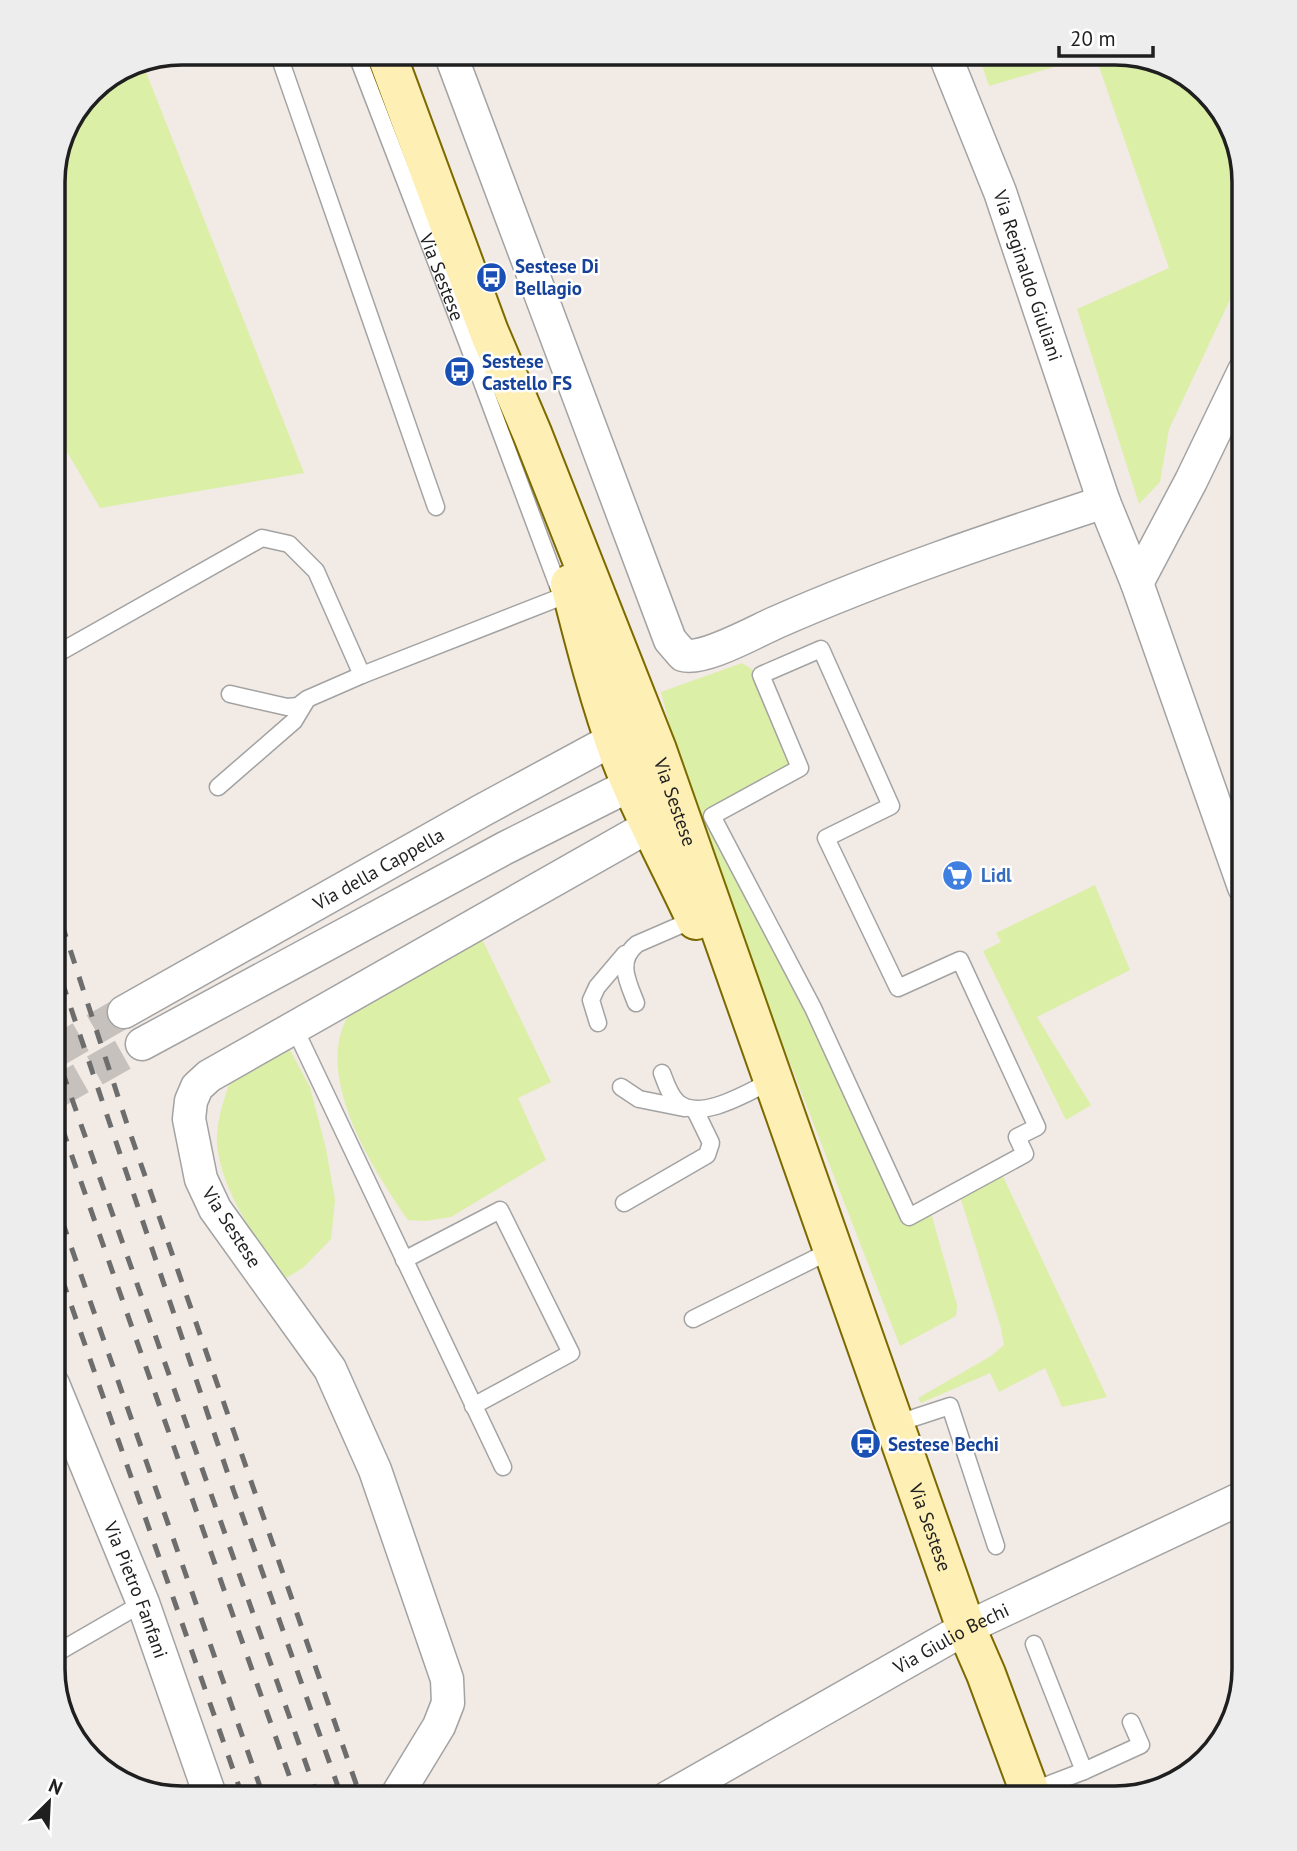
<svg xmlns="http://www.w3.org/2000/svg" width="1297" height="1851" viewBox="0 0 1297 1851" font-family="'PT Sans',sans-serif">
  <rect width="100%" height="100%" fill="#f1eae5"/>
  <g fill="#dcefa7">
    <polygon points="978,53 1124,53 1180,70 1227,117 1244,182 1244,270 1169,429 1160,482 1139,504 1077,309 1169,268 1095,55 989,86"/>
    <polygon points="144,67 304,473 100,508 53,428 53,173 66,124 96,85"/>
    <polygon points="742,663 761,675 800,768 713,816 909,1217 929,1206 957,1305 956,1316 900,1346 691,808 661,692"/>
    <polygon points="1095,885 1130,970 1037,1017 1091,1105 1066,1120 983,951 1001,942 996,933"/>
    <path d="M480 935 551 1082 518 1098 546 1160 451 1217 425 1221 408 1220C372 1168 306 1066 355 1006 361 998 377 992 387 987 418 969 449 952 480 935Z"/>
    <path d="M287 1045 310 1087 326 1149 335 1200 331 1239 303 1268 286 1278C257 1243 215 1182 217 1135 218 1114 227 1091 233 1072Z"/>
    <polygon points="999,1168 1107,1397 1062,1407 1045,1368 999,1392 990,1373 921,1403 918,1398 991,1356 1004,1345 1001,1328 958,1190"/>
  </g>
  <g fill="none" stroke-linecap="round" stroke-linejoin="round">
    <g stroke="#c7c1bd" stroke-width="32" stroke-dasharray="32 16" stroke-linecap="butt">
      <polyline points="53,1053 124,1012"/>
      <polyline points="53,1094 142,1044"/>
    </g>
    <defs>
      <g id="service">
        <polyline points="278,53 436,507"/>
        <path id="s1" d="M356 53 467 342 561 594"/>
        <polygon points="821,649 891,806 826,838 898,988 960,960 1037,1127 1017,1137 1025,1154 909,1217 813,1008 712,816 800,768 761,675"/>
        <polyline points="53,656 262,538 289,544 316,571 362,675 571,593"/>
        <polyline points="230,694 287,707 298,706 307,699 362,675"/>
        <polyline points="218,787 294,721 306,701"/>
        <path d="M636 1003C628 982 616 961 637 944L697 918"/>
        <polyline points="598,1023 591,1000 597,987 625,954"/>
        <polyline points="294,1027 503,1467"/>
        <path d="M662 1073C666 1083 669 1094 677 1102 700 1123 750 1091 773 1080"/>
        <polyline points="621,1087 639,1099 684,1108"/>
        <polyline points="624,1203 707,1155 711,1143 695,1110"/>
        <polyline points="404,1260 500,1210 571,1353 473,1406"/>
        <polyline points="693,1319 834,1249"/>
        <polyline points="895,1424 950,1406 996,1546"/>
        <polyline points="53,1655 143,1603"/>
        <polyline points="1084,1771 1141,1745 1131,1722"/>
        <polyline points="1029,1792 1084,1771 1034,1644"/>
      </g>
      <g id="minor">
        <path d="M450 53 670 640 683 655C704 661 756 631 777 622 884 575 994 538 1104 502"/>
        <path id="s2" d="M944 53 1000 192 1104 502 1137 583 1244 887"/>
        <polyline points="1137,583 1191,481 1244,371"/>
        <path id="s3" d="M124 1012 481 811 614 739 626 757"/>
        <polyline points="142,1044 505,848 632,784 627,763"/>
        <path id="s4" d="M53 1384 143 1603 211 1798"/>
        <polyline points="397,1795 439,1726 448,1703 447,1679 375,1470 330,1369 215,1209 201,1179 189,1119 191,1101 197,1087 209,1076 651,825"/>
        <path id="s5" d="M667 1798 966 1628 1244 1497"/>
      </g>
      <g id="secondary">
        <path id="s6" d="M386 53 489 332 532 433 657 750 966 1628 986 1674 1032 1798"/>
        <path d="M570 584C585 643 600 702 621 759 642 814 671 866 696 920"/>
      </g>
    </defs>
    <use href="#service" stroke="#a3a3a3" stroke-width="19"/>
    <use href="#minor" stroke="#a3a3a3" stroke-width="35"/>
    <use href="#secondary" stroke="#7c6a00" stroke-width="42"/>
    <use href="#service" stroke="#fff" stroke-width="16"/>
    <use href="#minor" stroke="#fff" stroke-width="32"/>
    <use href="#secondary" stroke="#feefb5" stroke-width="38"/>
    <g stroke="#6d6d6d" stroke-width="5" stroke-dasharray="14 14" stroke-linecap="butt">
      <polyline points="53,897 127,1124 361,1798"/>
      <polyline points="53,955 233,1489 342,1798"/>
      <polyline points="53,1045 318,1798"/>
      <polyline points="53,1102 297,1798"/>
      <polyline points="53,1195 264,1798"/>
      <polyline points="53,1253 243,1798"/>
    </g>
  </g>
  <defs>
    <symbol id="bus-disc" viewBox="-11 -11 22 22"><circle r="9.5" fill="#1a4fb4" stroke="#fff"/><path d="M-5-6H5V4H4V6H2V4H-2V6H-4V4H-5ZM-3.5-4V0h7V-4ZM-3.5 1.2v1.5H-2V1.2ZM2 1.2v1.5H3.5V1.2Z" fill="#fff"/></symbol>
    <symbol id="supermarket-disc" viewBox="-11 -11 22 22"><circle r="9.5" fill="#3f7fe0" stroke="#fff"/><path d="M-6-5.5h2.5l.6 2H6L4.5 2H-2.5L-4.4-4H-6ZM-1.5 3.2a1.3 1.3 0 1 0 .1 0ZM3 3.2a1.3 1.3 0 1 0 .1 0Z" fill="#fff"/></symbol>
  </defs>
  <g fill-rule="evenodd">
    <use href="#bus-disc" x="474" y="260" width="35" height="35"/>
    <use href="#bus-disc" x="442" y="354" width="35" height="35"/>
    <use href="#supermarket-disc" x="940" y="858" width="35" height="35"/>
    <use href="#bus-disc" x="848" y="1426" width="35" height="35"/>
  </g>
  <g text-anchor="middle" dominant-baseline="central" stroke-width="5" stroke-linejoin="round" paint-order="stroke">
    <g font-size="19" font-weight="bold" fill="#164399" stroke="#fff" text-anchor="start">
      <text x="515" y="266">Sestese Di<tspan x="515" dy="22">Bellagio</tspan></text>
      <text x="482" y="361">Sestese<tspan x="482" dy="22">Castello FS</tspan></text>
      <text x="888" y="1444">Sestese Bechi</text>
    </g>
    <g font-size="19" fill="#1f1f1f" stroke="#fff">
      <text stroke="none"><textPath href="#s1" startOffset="240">Via Sestese</textPath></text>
      <text stroke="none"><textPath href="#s2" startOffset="238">Via Reginaldo Giuliani</textPath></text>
      <text stroke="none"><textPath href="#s6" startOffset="803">Via Sestese</textPath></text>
      <text stroke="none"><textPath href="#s3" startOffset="292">Via della Cappella</textPath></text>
      <text transform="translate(232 1227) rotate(57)">Via Sestese</text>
      <text stroke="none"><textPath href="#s6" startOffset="1572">Via Sestese</textPath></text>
      <text stroke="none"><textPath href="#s4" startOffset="222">Via Pietro Fanfani</textPath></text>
      <text stroke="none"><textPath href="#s5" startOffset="326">Via Giulio Bechi</textPath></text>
    </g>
    <g font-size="19" font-weight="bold" fill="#366cbe" stroke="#fff" text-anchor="start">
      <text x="981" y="875">Lidl</text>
    </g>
  </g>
  <path d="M0 0H1297V1851H0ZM182 65H1115A117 117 0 0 1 1232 182V1669A117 117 0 0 1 1115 1786H182A117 117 0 0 1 65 1669V182A117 117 0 0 1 182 65Z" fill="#ededed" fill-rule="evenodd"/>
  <path fill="none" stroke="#1f1f1f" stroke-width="3.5" d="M182 65H1115A117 117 0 0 1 1232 182V1669A117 117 0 0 1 1115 1786H182A117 117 0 0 1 65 1669V182A117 117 0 0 1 182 65Z"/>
  <g transform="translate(49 1802) rotate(24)" stroke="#ffffff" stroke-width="5" paint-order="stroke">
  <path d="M0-5L12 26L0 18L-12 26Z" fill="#1f1f1f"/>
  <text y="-10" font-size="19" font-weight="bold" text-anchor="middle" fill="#1f1f1f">N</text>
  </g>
  <path d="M1059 46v10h94v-10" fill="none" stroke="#1f1f1f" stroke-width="3.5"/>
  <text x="1070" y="46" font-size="21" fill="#1f1f1f" stroke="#ffffff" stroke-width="5" paint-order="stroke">20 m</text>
</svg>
